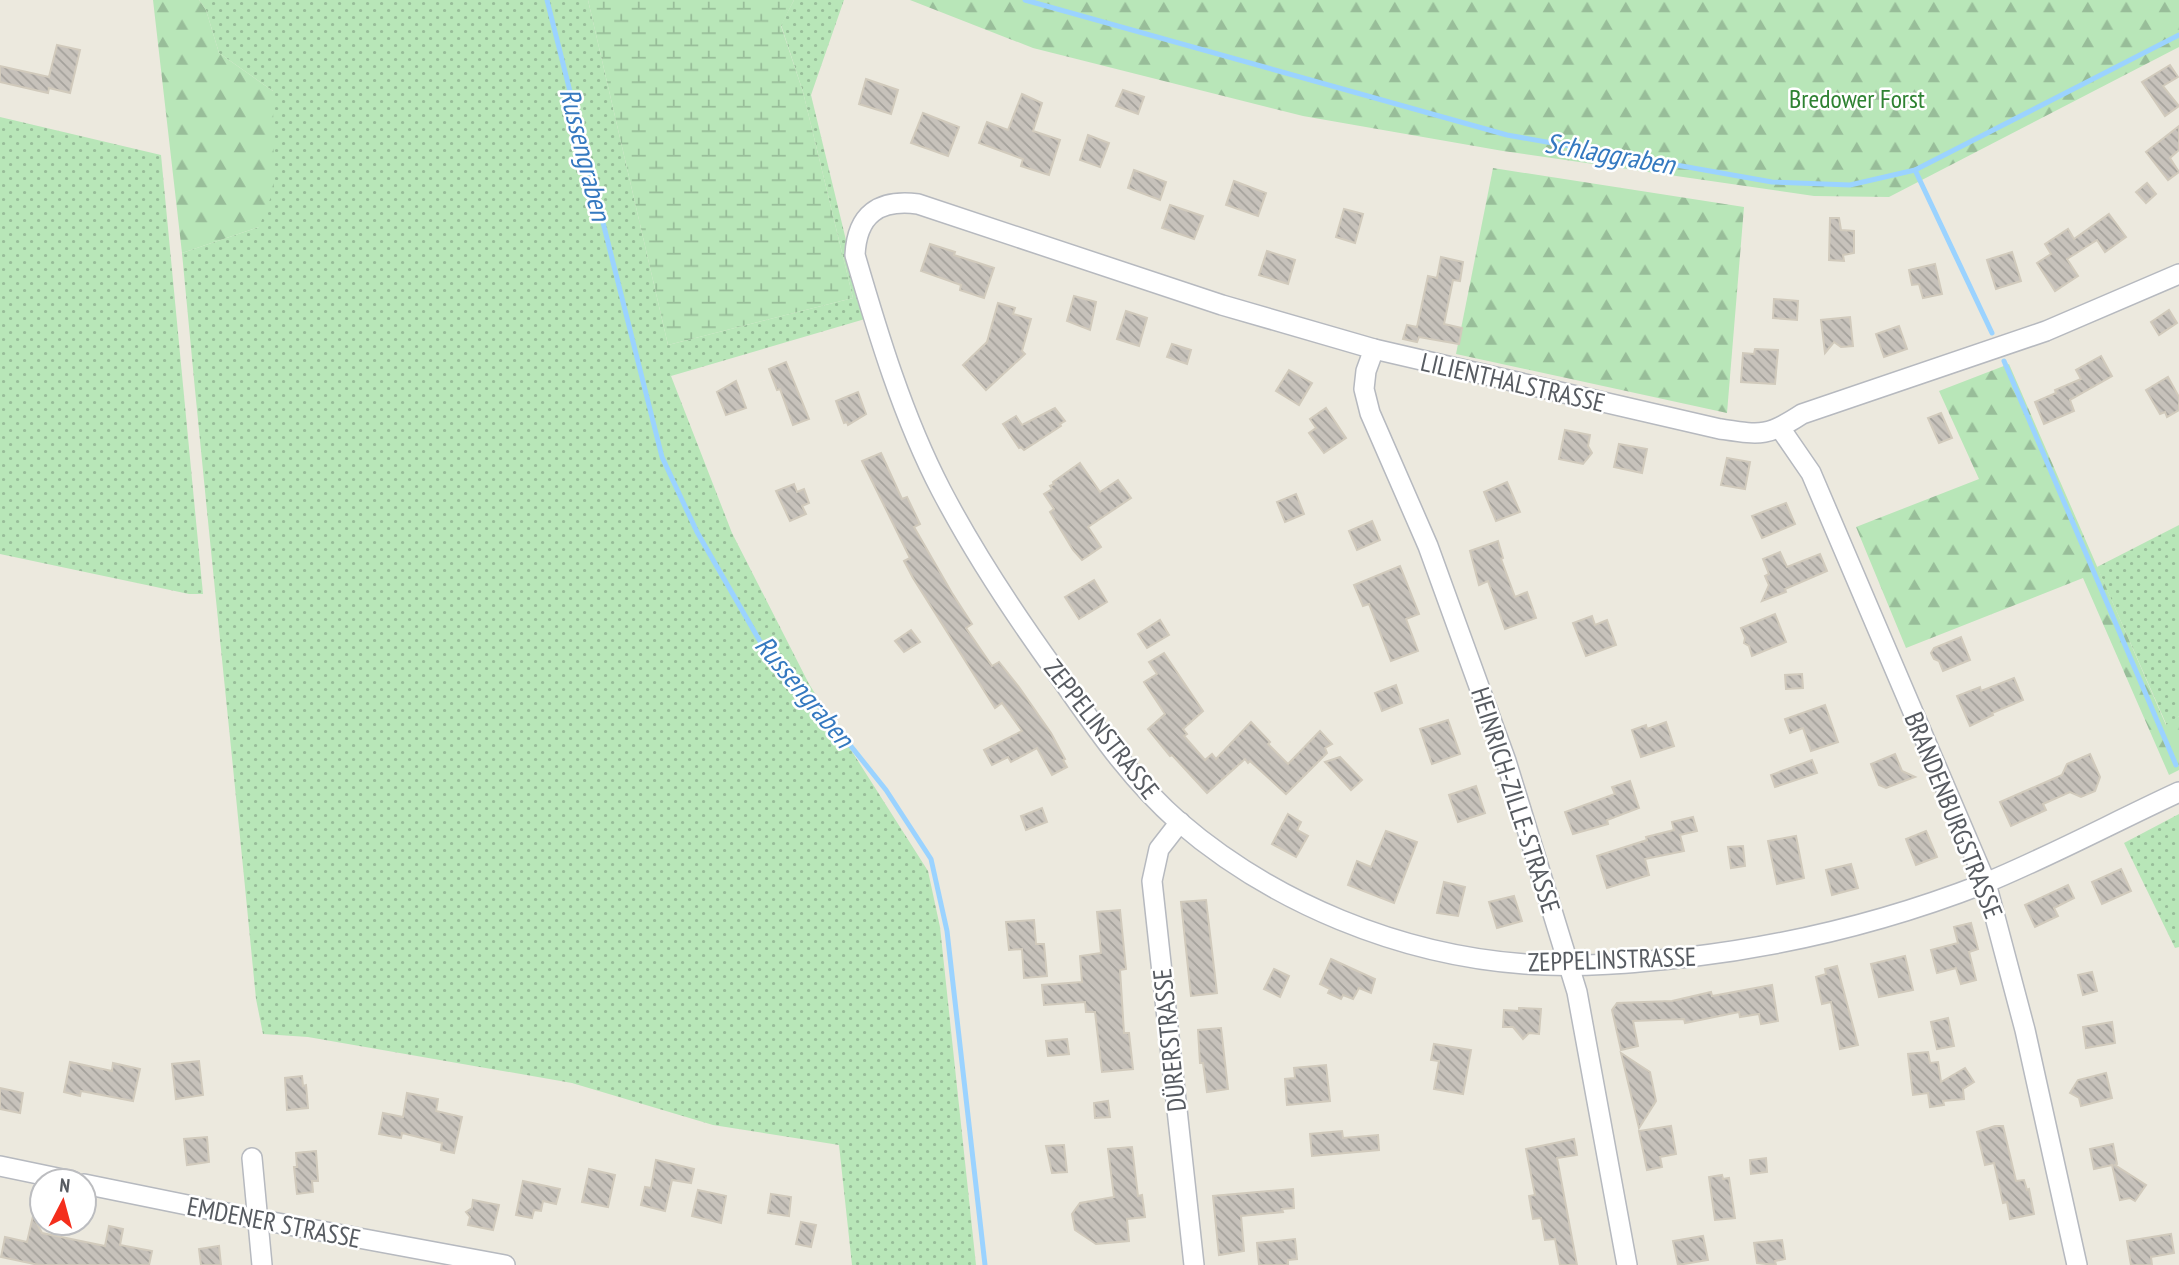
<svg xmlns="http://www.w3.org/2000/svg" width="2179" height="1265" viewBox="0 0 2179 1265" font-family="'PT Sans Narrow',sans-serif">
  <defs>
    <pattern id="grass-dots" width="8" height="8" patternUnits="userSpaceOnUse" patternTransform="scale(1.75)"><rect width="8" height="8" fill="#b8e6b8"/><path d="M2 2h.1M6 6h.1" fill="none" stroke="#98bd99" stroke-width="1.8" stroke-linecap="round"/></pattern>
    <pattern id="forest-firs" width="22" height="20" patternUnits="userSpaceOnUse" patternTransform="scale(1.75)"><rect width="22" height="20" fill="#b8e6b8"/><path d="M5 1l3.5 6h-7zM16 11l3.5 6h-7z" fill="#98bd99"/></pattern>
    <pattern id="wetland-marsh" width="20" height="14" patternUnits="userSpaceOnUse" patternTransform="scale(1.75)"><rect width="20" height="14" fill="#b8e6b8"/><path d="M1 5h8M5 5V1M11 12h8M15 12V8" fill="none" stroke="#98bd99"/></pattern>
    <pattern id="building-back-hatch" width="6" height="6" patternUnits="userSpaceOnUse" patternTransform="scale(1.75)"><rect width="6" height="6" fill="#c7c2bb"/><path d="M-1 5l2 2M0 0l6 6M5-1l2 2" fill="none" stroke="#a4a19b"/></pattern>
  </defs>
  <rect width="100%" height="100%" fill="#ece9de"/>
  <g fill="url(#grass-dots)">
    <path d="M199 0H588L668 345 853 298 803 92 781 25 794 0H844L811 95 865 319 671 376 732 533 809 684 928 871 940 927 976 1265H852L839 1145 713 1125 572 1083 308 1037 263 1034 256 999C232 750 205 502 182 253L259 227 273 91 219 53 206 10Z"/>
    <polygon points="0,117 161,155 203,594 189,594 0,554"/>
    <polygon points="2179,525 2179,716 2167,726 2097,567"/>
    <polygon points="2179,814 2179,947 2175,948 2124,843"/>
  </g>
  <g fill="url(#forest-firs)">
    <polygon points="153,0 199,0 206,10 219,53 273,91 274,189 259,227 182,253"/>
    <polygon points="910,0 2179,0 2179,47 1889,197 1814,196 1503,151 1303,116 1033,48"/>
    <polygon points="1493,168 1744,207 1727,413 1456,354"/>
    <polygon points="2009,364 2166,725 2179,716 2179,770 2169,775 2083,578 1906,648 1856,527 1979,479 1939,391"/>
  </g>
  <polygon fill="url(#wetland-marsh)" points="588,0 794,0 781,26 803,92 853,298 668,345"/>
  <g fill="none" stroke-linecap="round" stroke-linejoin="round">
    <g stroke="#9bd3ff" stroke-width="5">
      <polyline points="547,0 662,457 697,532 765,650 794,675 886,790 931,859 947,931 985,1265"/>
      <polyline points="1025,0 1507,135 1772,182 1850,185 1915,170 2179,35"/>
      <polyline points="1915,170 1992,333"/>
      <polyline points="2004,361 2176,765"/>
    </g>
  </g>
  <g fill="url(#building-back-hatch)" stroke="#d1cabc" stroke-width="2">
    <polygon points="57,45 80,50 70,93 49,88 48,93 0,82 0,66 49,77"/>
    <polygon points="2170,65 2178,77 2163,86 2179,106 2165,116 2142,82"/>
    <polygon points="866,79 898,90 891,114 859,104"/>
    <polygon points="1123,90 1144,97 1138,114 1116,106"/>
    <polygon points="1022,94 1042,103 1033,131 1060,140 1049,175 1021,166 1023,159 979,143 987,122 1008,130"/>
    <polygon points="923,113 959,127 948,156 911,143"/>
    <polygon points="2179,126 2179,150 2170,158 2179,172 2168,180 2146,152"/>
    <polygon points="1088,135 1109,143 1100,167 1080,160"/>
    <polygon points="1134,170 1166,182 1160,200 1128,188"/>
    <polygon points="1234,181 1266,193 1258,216 1226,205"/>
    <polygon points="2147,183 2156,194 2146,203 2136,192"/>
    <polygon points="1170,205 1203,216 1194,239 1162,228"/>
    <polygon points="1344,209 1363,214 1355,243 1336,237"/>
    <polygon points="2109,214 2126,237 2105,252 2097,240 2067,259 2078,276 2055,291 2037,263 2051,254 2045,244 2068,229 2074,239"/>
    <polygon points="1830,218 1839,218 1841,230 1854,231 1854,253 1843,255 1844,261 1829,260"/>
    <polygon points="930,244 955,252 954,255 994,268 984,298 960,290 961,285 921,271"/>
    <polygon points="1267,251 1295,260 1288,284 1259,275"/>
    <polygon points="2012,252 2021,281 1996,289 1987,260"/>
    <polygon points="1441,257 1463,262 1460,281 1453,280 1444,324 1462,328 1459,344 1419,337 1417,342 1403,339 1407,325 1417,327 1428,276 1437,278"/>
    <polygon points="1935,264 1942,294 1923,298 1919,284 1912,285 1909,270"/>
    <polygon points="1074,296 1096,302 1090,330 1067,321"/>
    <polygon points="1774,299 1798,301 1797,320 1773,318"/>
    <polygon points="998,303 1015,308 1013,314 1031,319 1022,351 1025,354 986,390 963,365 987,342"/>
    <polygon points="2169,310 2177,323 2159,335 2151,322"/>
    <polygon points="1126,311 1147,318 1139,346 1117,339"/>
    <polygon points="1850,317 1853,346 1841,347 1834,342 1825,353 1821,320"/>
    <polygon points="1899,326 1907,349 1884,357 1876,334"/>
    <polygon points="1172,344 1191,350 1187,364 1167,357"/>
    <polygon points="1755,349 1778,350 1775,384 1741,382 1743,353 1754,354"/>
    <polygon points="2101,356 2112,376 2070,400 2074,411 2044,424 2035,402 2056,393 2055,390 2081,379 2076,370"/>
    <polygon points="786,362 809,419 793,425 780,389 777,390 769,369"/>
    <polygon points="1289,370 1312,383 1299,405 1276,391"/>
    <polygon points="2168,377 2179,397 2179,410 2167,417 2165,412 2160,414 2146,390"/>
    <polygon points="736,381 746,408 726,415 717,392"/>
    <polygon points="858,392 866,414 848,425 847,422 844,423 836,401"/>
    <polygon points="1055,408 1065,421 1060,424 1061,426 1024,450 1021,447 1019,448 1003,424 1016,416 1022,425"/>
    <polygon points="1326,408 1346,438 1324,453 1309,433 1316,428 1310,419"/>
    <polygon points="1941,413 1952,438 1939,443 1928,418"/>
    <polygon points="1565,430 1590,435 1588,446 1592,453 1583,464 1559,459"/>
    <polygon points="1619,444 1647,449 1642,473 1614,467"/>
    <polygon points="881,453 902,499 907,497 920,524 914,527 952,593 972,624 966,628 992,666 999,662 1019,687 1051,733 1065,759 1063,760 1067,767 1052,775 1037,748 1011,762 1008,757 992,765 984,750 1022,731 1002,703 995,708 913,578 904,561 910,558 862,461"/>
    <polygon points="1727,458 1750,462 1745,489 1721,485"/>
    <polygon points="1080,463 1100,492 1118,480 1131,498 1088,527 1101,547 1082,560 1073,550 1050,512 1054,509 1044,494 1052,489 1050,486 1054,484 1053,482"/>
    <polygon points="1507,482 1520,512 1496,521 1484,492"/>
    <polygon points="794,484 797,492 804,489 809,503 802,506 806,514 790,521 776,491"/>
    <polygon points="1296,494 1304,514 1285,522 1277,502"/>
    <polygon points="1786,503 1795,524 1762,538 1752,516"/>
    <polygon points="1372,521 1380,540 1357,550 1349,531"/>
    <polygon points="1498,541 1503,558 1501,559 1515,597 1527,592 1536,618 1505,629 1488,581 1479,585 1470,551"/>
    <polygon points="1780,552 1787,567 1820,554 1827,571 1785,589 1786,592 1762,601 1769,585 1765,576 1769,574 1763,559"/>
    <polygon points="1400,566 1419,614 1406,619 1418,651 1391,661 1369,604 1363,606 1354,585"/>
    <polygon points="1094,580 1107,602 1079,619 1065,597"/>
    <polygon points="1775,614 1786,642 1752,656 1749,646 1744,643 1745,638 1741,628"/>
    <polygon points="1592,616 1595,625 1607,620 1616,645 1586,656 1573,623"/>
    <polygon points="1160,620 1169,635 1147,648 1138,634"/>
    <polygon points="911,630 920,642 904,652 895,641"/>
    <polygon points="1961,637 1970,660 1943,671 1939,661 1934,659 1931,653 1934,648"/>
    <polygon points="1164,653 1203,711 1183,729 1187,734 1184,736 1205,760 1212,754 1216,759 1251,722 1270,742 1268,744 1288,764 1320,731 1332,744 1325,748 1327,753 1286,794 1250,761 1248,763 1245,759 1207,793 1172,755 1170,756 1148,729 1165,714 1144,682 1157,674 1149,662"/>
    <polygon points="1802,674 1803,688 1786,689 1785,675"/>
    <polygon points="2014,678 2023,700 1992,713 1993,715 1970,726 1957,696 1980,687 1981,691"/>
    <polygon points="1396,685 1402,703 1382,711 1375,693"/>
    <polygon points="1825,705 1838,742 1811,751 1803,728 1790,733 1785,719"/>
    <polygon points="1448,720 1460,754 1432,764 1420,729"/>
    <polygon points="1666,722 1674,746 1641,757 1632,730 1646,725 1647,729"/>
    <polygon points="1895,754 1902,771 1915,777 1886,788 1879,785 1871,764"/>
    <polygon points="2090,754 2100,777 2095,791 2081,797 2070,792 2043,804 2046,810 2011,826 2000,802 2062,775 2067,764"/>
    <polygon points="1340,757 1362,780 1351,790 1325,762"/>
    <polygon points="1812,760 1817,773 1775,787 1771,775"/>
    <polygon points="1630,781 1639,808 1607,820 1608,824 1573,834 1565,812 1615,794 1612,787"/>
    <polygon points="1476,786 1485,813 1458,822 1449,795"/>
    <polygon points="1042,808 1047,822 1026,830 1021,816"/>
    <polygon points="1288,814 1301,822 1297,830 1308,836 1296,857 1272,844"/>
    <polygon points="1693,817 1697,831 1680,835 1684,851 1645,859 1649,875 1607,888 1597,856 1647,840 1646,837 1674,830 1672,822"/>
    <polygon points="1386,831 1417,842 1394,903 1348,885 1357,861 1371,867"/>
    <polygon points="1926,831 1937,857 1916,865 1906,839"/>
    <polygon points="1796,836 1804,878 1777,884 1768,841"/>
    <polygon points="1743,846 1745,866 1731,868 1728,847"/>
    <polygon points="1851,864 1858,888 1832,895 1826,870"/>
    <polygon points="2121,869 2131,891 2102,904 2092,882"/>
    <polygon points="1444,882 1465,887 1458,916 1437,913"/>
    <polygon points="2068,885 2074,898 2054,908 2058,916 2035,927 2025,905"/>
    <polygon points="1514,896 1522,921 1497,928 1489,902"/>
    <polygon points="1206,900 1217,993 1191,996 1181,902"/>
    <polygon points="1120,910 1126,969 1120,970 1124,1033 1129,1033 1133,1069 1102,1072 1095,1012 1086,1012 1085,1002 1044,1005 1042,985 1082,982 1080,956 1101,953 1097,912"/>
    <polygon points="1034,920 1036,944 1044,944 1047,976 1024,978 1022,949 1009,950 1006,922"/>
    <polygon points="1971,923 1978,949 1969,952 1976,980 1961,984 1956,968 1937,973 1931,950 1958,943 1954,927"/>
    <polygon points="1905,956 1913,990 1879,997 1871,964"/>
    <polygon points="1331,959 1375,979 1371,993 1359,988 1353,999 1343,995 1341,999 1328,993 1330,989 1320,984"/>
    <polygon points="1837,966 1858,1045 1840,1049 1831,1002 1822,1004 1816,977 1826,974 1825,969"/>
    <polygon points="1274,969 1289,976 1280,997 1264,989"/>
    <polygon points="2092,972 2097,991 2083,995 2078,975"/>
    <polygon points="1772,985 1778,1021 1761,1024 1759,1014 1740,1017 1739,1012 1685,1023 1684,1019 1633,1021 1638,1046 1621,1050 1612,1010 1617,1003 1672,1001 1711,992 1712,996"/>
    <polygon points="1519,1008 1541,1009 1539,1034 1529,1033 1523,1039 1513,1027 1503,1027 1504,1010 1519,1011"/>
    <polygon points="1948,1018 1954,1046 1937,1049 1931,1022"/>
    <polygon points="2112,1022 2115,1043 2086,1048 2083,1027"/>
    <polygon points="1221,1028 1228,1089 1207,1092 1203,1063 1200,1063 1198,1030"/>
    <polygon points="1067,1039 1069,1054 1048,1056 1046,1041"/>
    <polygon points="1434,1044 1471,1050 1463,1094 1434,1089 1439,1061 1431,1060"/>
    <polygon points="1928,1052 1930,1063 1938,1062 1941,1082 1965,1068 1974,1082 1963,1089 1964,1099 1943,1101 1944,1105 1930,1107 1928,1093 1913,1095 1908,1054"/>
    <polygon points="1621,1053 1650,1072 1656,1101 1639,1128"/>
    <polygon points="199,1061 203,1095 176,1099 172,1064"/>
    <polygon points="70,1062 112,1071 113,1063 140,1069 133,1101 81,1091 80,1096 64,1092"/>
    <polygon points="1326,1065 1330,1101 1287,1105 1285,1079 1295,1078 1294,1068"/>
    <polygon points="2106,1073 2112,1098 2081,1106 2079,1098 2070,1093 2078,1080"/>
    <polygon points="302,1076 303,1086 306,1085 308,1108 287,1110 285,1078"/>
    <polygon points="0,1088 23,1093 20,1113 0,1109"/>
    <polygon points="407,1093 438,1099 436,1111 462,1117 454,1153 441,1150 442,1143 402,1133 401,1138 379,1134 383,1113 403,1117"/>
    <polygon points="1108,1101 1110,1117 1095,1118 1094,1103"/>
    <polygon points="1671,1126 1676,1154 1660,1157 1662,1167 1647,1170 1639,1131"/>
    <polygon points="1995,1126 2003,1126 2016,1181 2024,1180 2027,1190 2029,1189 2034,1214 2010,1219 2007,1202 2003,1203 1994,1163 1985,1165 1977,1132"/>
    <polygon points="1342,1131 1343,1138 1378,1135 1379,1150 1312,1156 1310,1134"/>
    <polygon points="207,1137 209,1162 187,1165 184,1139"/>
    <polygon points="1574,1139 1577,1155 1557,1158 1577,1265 1560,1265 1555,1239 1545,1240 1541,1218 1533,1219 1529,1196 1535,1195 1526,1149"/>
    <polygon points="2113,1144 2117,1164 2115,1165 2146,1185 2135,1201 2130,1198 2120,1200 2112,1165 2094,1169 2090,1149"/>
    <polygon points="1064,1145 1067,1172 1052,1173 1046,1146"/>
    <polygon points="1132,1147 1138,1196 1142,1195 1145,1217 1127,1219 1129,1241 1096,1244 1075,1230 1072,1214 1080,1203 1114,1197 1108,1149"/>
    <polygon points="316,1151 318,1181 312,1181 313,1192 297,1194 294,1167 297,1167 296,1153"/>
    <polygon points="1766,1158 1767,1172 1751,1174 1750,1160"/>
    <polygon points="656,1160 694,1169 691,1183 672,1180 665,1211 641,1205 645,1187 651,1188"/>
    <polygon points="589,1169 615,1175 608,1207 582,1202"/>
    <polygon points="1722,1175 1723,1179 1729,1178 1735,1218 1715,1220 1709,1177"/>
    <polygon points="523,1181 560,1189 556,1204 543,1201 541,1211 534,1210 532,1218 516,1215"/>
    <polygon points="1293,1189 1294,1208 1282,1209 1283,1212 1241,1216 1244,1251 1219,1255 1213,1196"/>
    <polygon points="698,1190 726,1196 721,1223 692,1216"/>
    <polygon points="771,1194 791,1197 789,1216 768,1213"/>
    <polygon points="473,1200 499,1205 493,1230 468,1225 470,1217 466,1212 472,1208"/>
    <polygon points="33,1216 42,1233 105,1246 109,1226 123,1229 120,1245 152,1251 149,1265 39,1265 1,1257 5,1237 27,1242"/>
    <polygon points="801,1222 816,1225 811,1247 796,1244"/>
    <polygon points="2171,1234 2174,1253 2151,1257 2152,1265 2131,1265 2127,1241"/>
    <polygon points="1703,1236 1708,1260 1678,1265 1673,1241"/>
    <polygon points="1295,1239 1297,1259 1288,1260 1288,1265 1259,1265 1257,1243"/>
    <polygon points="1782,1240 1785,1259 1775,1261 1776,1265 1757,1263 1754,1243"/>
    <polygon points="219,1246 221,1265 201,1265 199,1249"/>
  </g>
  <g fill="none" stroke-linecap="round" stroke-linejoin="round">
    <defs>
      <g id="street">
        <path d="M2179 274 2046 331 1802 414C1767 437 1761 435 1720 429L1374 349 1222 305 918 204C879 199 857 214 855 255 878 334 903 417 941 490 975 555 1015 615 1057 673 1094 725 1129 778 1178 821 1273 903 1400 955 1525 964 1580 968 1635 963 1689 957 1790 945 1888 921 1983 884 2049 857 2114 822 2179 792"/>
        <polyline points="1374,349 1366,371 1364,389 1370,413 1428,546 1506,761 1577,992 1627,1265"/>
        <polyline points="1780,428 1811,473 1986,883 2025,1030 2077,1265"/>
        <polyline points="1180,822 1159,849 1152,881 1194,1265"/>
        <polyline points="252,1158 262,1265"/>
        <polyline points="0,1166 72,1181"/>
        <polyline points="84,1184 256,1219 505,1265"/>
      </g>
    </defs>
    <use href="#street" stroke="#b6b9bf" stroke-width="22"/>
    <use href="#street" stroke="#fff" stroke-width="19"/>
  </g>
  <g text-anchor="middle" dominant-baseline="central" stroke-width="5" stroke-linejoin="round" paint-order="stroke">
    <g font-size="26" fill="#2e8232" stroke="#fff">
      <text x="1857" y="98">Bredower Forst</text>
    </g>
    <g font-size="26" fill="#575b61" stroke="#fff">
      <text transform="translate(1513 382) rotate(13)">LILIENTHALSTRASSE</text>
      <text transform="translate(1102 729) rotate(52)">ZEPPELINSTRASSE</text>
      <text transform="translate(1516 800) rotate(72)">HEINRICH-ZILLE-STRASSE</text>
      <text transform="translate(1954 815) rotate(68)">BRANDENBURGSTRASSE</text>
      <text transform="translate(1612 959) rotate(-2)">ZEPPELINSTRASSE</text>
      <text transform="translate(1169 1040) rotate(-96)">DÜRERSTRASSE</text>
      <text transform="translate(274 1222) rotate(11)">EMDENER STRASSE</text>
    </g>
    <g font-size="28" font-style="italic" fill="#3579c0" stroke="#fff">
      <text transform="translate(1610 153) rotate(10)">Schlaggraben</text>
      <text transform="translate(586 154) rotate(76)">Russengraben</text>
      <text transform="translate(805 691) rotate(50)">Russengraben</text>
    </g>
  </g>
  <g transform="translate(63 1202) rotate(6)"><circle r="33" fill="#ffffff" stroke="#bcbdc0" stroke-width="2"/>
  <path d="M0-5L12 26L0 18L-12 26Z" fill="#f42e1c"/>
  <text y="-10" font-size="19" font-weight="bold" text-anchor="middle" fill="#575b61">N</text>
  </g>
</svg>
